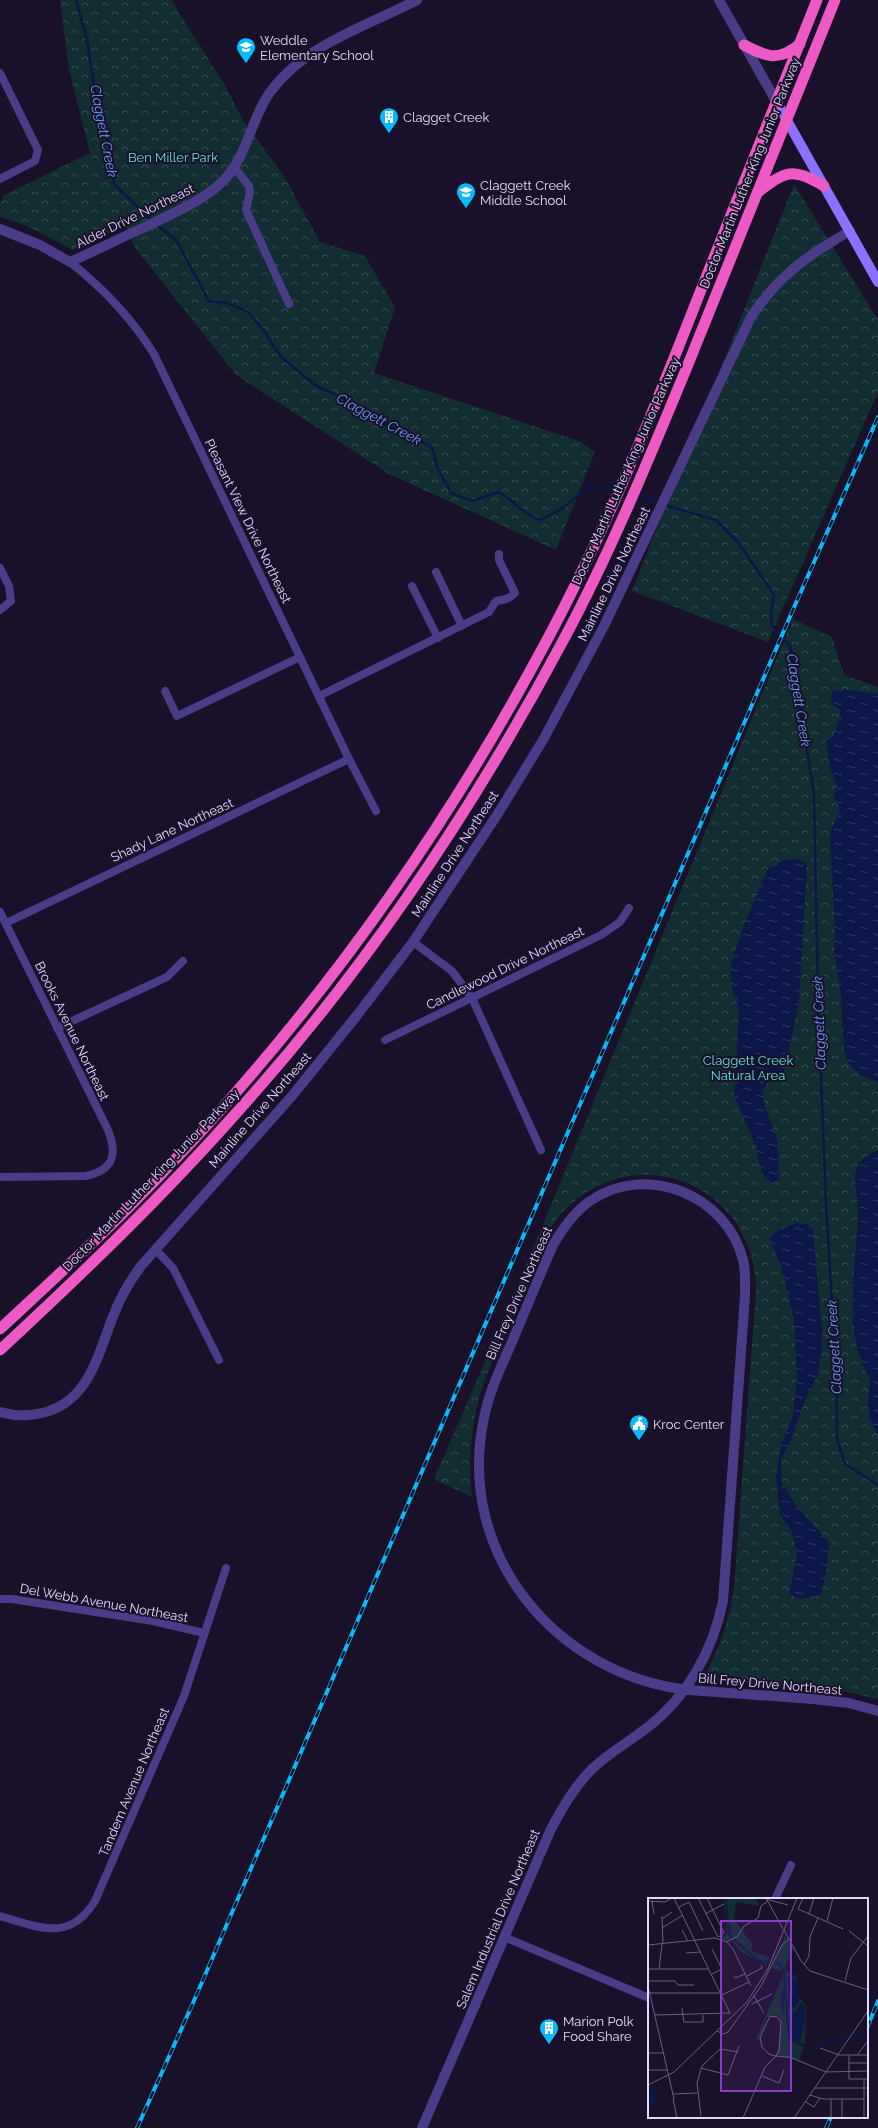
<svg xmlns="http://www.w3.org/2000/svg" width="878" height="2128" viewBox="0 0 878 2128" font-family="Raleway,sans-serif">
  <defs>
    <pattern id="forest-crowns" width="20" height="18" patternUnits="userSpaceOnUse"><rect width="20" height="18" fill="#132e33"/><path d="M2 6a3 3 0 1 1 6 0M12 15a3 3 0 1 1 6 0" fill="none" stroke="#354c52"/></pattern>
    <pattern id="water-ripples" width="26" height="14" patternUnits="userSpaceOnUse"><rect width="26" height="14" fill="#0b1747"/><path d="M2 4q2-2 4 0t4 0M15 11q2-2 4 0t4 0" fill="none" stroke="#2e3863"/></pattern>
  </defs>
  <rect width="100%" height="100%" fill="#191029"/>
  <g fill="url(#forest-crowns)">
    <polygon points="60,0 171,0 226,87 244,122 284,176 320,242 365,256 395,307 374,373 579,441 595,452 556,550 389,474 236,375 136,249 125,225 73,250 25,225 0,217 0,203 4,195 90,153 69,70"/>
    <polygon points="794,184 878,320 878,392 768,642 632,591"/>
    <path d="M793 619 832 637 844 675 878 687V1699L834 1689 703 1679C719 1650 729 1622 734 1588L756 1291C756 1184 634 1135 561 1214 544 1232 536 1260 527 1282 511 1319 493 1356 480 1394 471 1428 468 1461 472 1497L434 1479 515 1292Z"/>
  </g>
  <g fill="url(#water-ripples)">
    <path d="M839 689 878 694V1082L862 1076 853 1068 847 1061 844 1050 840 985 834 956 835 932 830 834C832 824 838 818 840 809L834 799 837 786 830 768 826 740 833 737 840 717V710L831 704 832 691Z"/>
    <polygon points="797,858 807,864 799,1003 784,1071 769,1081 762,1091 766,1111 777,1138 779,1168 778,1180 772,1183 762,1174 756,1146 734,1096 739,1010 731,984 731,964 744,925 768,869 784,860"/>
    <path d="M878 1150V1436C867 1415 866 1404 871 1380 840 1333 857 1265 858 1213 858 1201 853 1180 856 1170 858 1159 869 1155 878 1150Z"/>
    <polygon points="796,1223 807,1224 813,1230 823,1341 818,1374 805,1400 792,1438 781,1459 782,1484 795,1504 829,1542 826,1573 821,1595 799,1599 789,1594 797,1554 792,1531 780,1515 776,1476 781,1446 793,1415 797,1377 794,1319 781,1266 769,1238 779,1230"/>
  </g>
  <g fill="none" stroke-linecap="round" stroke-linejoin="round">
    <g stroke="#0b1747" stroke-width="2.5">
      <polyline points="76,0 87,40 97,104 112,155 114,184 151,220"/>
      <path d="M157 225 176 240 209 301 227 303 248 312 264 331 280 356 315 385 349 401 380 421 432 447 438 469 451 493 472 501 499 492C515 502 523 514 540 520L560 510 589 487 617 489"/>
      <polyline points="637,493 660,503"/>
      <path d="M664 505 716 520 738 542 774 595C770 622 767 627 790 645L814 794 818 998 826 1204 836 1369 837 1439 845 1464 878 1485"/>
    </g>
    <g stroke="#4b3c87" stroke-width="8">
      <polyline points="0,73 38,150 35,161 0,179"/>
      <polyline points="235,168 249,186 250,192 246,210 289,304"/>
      <path d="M70 262C104 289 131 317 154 354L349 759 376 811"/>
      <polyline points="0,568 9,586 11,601 0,610"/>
      <polyline points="436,572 462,626"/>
      <polyline points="412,586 438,638"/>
      <polyline points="165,691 177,716 300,657"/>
      <path d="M319 696 489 612 496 601C503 600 510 599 515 593L499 560V554"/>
      <path d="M0 912 108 1130C118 1155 113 1170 86 1176L0 1177"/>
      <polyline points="6,923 349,759"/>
      <polyline points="413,942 452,971 472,998 541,1150"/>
      <polyline points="57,1028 167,977 183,961"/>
      <polyline points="385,1040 601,935 620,922 629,908"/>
      <polyline points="155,1249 173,1268 219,1360"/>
      <polyline points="0,1599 12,1599 153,1621 204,1633"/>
      <polyline points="775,1899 791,1865"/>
      <path d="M0 1916C39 1927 69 1943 95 1901L184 1696 226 1568"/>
      <polyline points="504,1937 649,1998"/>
    </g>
    <g stroke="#4b3c87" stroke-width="10">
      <polyline points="719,0 776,101"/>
      <path d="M0 229 40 245 70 262C95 251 120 238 145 227 171 214 199 203 221 183 248 158 250 119 271 91 306 44 367 26 417 0"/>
      <path d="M0 1412C15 1416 27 1417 42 1413 90 1402 98 1353 114 1314 121 1296 130 1281 141 1266L292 1096 358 1014 413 942 499 812 543 740 604 626 751 317C778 276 808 255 850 231"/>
      <path d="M422 2128 551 1829C563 1807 574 1787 592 1769 609 1753 630 1741 648 1727 688 1696 713 1650 723 1601L745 1296C745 1284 746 1272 743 1260 727 1195 646 1162 590 1201 574 1212 563 1228 553 1245 539 1277 526 1309 512 1342 501 1367 489 1392 484 1418 455 1554 556 1675 689 1690L813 1699 849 1703 878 1711"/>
    </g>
    <polyline stroke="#8c70fe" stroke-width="10" points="776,101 878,282"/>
    <g stroke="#ee5ac4" stroke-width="11">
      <path d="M744 45C767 57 778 62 800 44"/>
      <path d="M758 192C786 171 792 167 824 186"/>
      <path d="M0 1329C43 1289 86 1250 127 1209 288 1048 425 864 534 664 600 545 650 420 699 295 738 196 778 98 817 0"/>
      <path d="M0 1350C83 1273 164 1195 239 1110 367 968 474 808 564 639 611 551 649 459 687 367 737 245 785 122 835 0"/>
    </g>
    <defs>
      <g id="rail">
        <polyline points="867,2028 878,2001"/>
        <polyline points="137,2128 193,2003 792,612 878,417"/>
        <polyline points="826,2128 831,2117"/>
      </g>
    </defs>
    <use href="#rail" stroke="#06bafd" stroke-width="4"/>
    <use href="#rail" stroke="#191029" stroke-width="2.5" stroke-dasharray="8" stroke-linecap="butt"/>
  </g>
  <defs>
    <symbol id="school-pin" viewBox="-11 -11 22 30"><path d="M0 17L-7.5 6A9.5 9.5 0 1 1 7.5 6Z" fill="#06bafd" stroke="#191029"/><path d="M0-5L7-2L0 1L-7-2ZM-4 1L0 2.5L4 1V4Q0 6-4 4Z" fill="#fff"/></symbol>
    <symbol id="building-pin" viewBox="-11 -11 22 30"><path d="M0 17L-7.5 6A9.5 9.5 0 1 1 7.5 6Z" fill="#06bafd" stroke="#191029"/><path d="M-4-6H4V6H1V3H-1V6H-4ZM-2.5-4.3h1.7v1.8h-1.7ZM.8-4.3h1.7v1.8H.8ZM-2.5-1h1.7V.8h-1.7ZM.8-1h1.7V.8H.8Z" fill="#fff"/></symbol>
    <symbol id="civic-pin" viewBox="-11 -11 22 30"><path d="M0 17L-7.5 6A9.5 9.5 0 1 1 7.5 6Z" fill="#06bafd" stroke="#191029"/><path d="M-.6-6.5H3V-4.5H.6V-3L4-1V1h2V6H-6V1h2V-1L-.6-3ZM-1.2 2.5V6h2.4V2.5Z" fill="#fff"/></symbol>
  </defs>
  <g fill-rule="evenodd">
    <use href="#school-pin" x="235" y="36" width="22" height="30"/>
    <use href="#building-pin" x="378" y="106" width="22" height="30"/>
    <use href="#school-pin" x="455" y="181" width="22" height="30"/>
    <use href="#civic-pin" x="628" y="1413" width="22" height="30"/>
    <use href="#building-pin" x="538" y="2017" width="22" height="30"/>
  </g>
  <g text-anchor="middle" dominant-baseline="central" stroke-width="4" stroke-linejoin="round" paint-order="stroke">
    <g font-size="13" fill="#e3d8ff" stroke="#191029" text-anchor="start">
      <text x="260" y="40">Weddle<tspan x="260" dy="15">Elementary School</tspan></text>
      <text x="403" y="117">Clagget Creek</text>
      <text x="480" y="185">Claggett Creek<tspan x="480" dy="15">Middle School</tspan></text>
      <text x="653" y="1424">Kroc Center</text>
      <text x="563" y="2021">Marion Polk<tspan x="563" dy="15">Food Share</tspan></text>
    </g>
    <g font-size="13" fill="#63e0d6" stroke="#191029">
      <text x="173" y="157">Ben Miller Park</text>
      <text x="748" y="1060">Claggett Creek<tspan x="748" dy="15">Natural Area</tspan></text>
    </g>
    <g font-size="13" fill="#e3d8ff" stroke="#191029">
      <text transform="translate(750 173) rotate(-68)">Doctor Martin Luther King Junior Parkway</text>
      <text transform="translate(135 216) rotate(-26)">Alder Drive Northeast</text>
      <text transform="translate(626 471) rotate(-66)">Doctor Martin Luther King Junior Parkway</text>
      <text transform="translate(248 521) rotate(64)">Pleasant View Drive Northeast</text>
      <text transform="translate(614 574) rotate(-64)">Mainline Drive Northeast</text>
      <text transform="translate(172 830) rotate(-25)">Shady Lane Northeast</text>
      <text transform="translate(455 854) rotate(-57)">Mainline Drive Northeast</text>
      <text transform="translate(505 968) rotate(-26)">Candlewood Drive Northeast</text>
      <text transform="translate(72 1031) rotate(64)">Brooks Avenue Northeast</text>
      <text transform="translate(260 1110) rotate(-49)">Mainline Drive Northeast</text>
      <text transform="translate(151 1180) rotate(-46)">Doctor Martin Luther King Junior Parkway</text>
      <text transform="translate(519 1293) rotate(-66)">Bill Frey Drive Northeast</text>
      <text transform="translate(104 1603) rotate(10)">Del Webb Avenue Northeast</text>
      <text transform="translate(770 1684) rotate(5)">Bill Frey Drive Northeast</text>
      <text transform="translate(134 1782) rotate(-67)">Tandem Avenue Northeast</text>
      <text transform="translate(498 1919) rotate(-67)">Salem Industrial Drive Northeast</text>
    </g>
    <g font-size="14" font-style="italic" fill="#679efe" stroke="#191029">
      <text transform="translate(104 131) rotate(79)">Claggett Creek</text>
      <text transform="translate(379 419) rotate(28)">Claggett Creek</text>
      <text transform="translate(799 700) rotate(81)">Claggett Creek</text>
      <text transform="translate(819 1023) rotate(-92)">Claggett Creek</text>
      <text transform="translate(834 1347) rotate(-93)">Claggett Creek</text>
    </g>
  </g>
  <g transform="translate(648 1898)">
    <rect width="220" height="220" fill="#191029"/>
    <path d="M75 0H107L111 8 88 4 86 21 105 47 103 53 121 59 118 67 92 53 83 41 79 43 73 40 80 35ZM137 38 145 51 135 74 124 70ZM137 72 149 80 150 98 158 107 157 146 151 162 129 157 134 125 130 118 124 117 118 120 111 143 108 141Z" fill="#132e33"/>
    <path d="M140 78 149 82 151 104 146 110 141 107ZM135 92H138L135 118 132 102ZM153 105 157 107V123L152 144 144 140 142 116 148 114ZM0 192 7 193 8 203 0 211Z" fill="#0b1747"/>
    <path fill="none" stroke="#0b1747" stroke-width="2" d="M77 0 82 38 109 62 116 64 123 62M126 63 132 66 136 74 141 140 156 148M204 139 220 134M160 149 167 152 171 147 178 144 199 140"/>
    <path fill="none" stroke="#6a607f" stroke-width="1" d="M50 0 70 39 76 35 59 0M118 0 135 31M155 0 150 11 195 31M118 1 140 7M0 3 17 4 24 0M4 3 6 16M31 9 41 4 55 33M57 16 76 6M161 16 166 0M14 18 15 46M14 21 24 14M179 23 185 0M14 30 35 17M34 32 40 43M136 32 153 63 162 73 220 92M201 33 220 48M79 44 85 51 103 88M0 47 67 40 79 44 90 38 96 28 110 20 113 8 120 3M38 55 53 54M156 67 161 58 162 39 170 20M0 71H61M11 71 14 46M64 76 74 71 64 51M86 78 87 80 97 76M99 78 114 70 113 67M0 83H27L30 87H46M197 83 203 60 220 38M0 88 26 201M2 95H73M74 97 101 84M106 98 116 115M104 106 124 96M34 110 36 124H55V117M7 117 82 115 26 0M69 133 75 136 80 134 113 88 134 47 141 41M172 150 191 157H220M0 155H15M209 157 220 143M201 165H220M53 170 80 177 91 148M0 172H19M114 178 131 185 136 172M201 181V157M201 181H220M0 187 26 174 99 104 120 71 149 0M167 190H220M25 196 49 195M162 197 175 201H216M25 201 29 220M158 204 166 209 172 200M53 218 49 185 54 168 72 151 90 154M24 220H59M95 220 117 169 129 157V156L131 153 133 124 129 119 122 118 112 139 114 149 121 156 127 158H128L138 159H140L144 160 178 174 220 173M146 220 220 113M183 220V201M194 220V201M216 220V181"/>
    <path fill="#853dc5" fill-opacity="0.15" stroke="#853dc5" stroke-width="2" d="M73 23H143V193H73Z"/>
    <rect width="220" height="220" fill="none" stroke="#e3d8ff" stroke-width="2"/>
  </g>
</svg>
